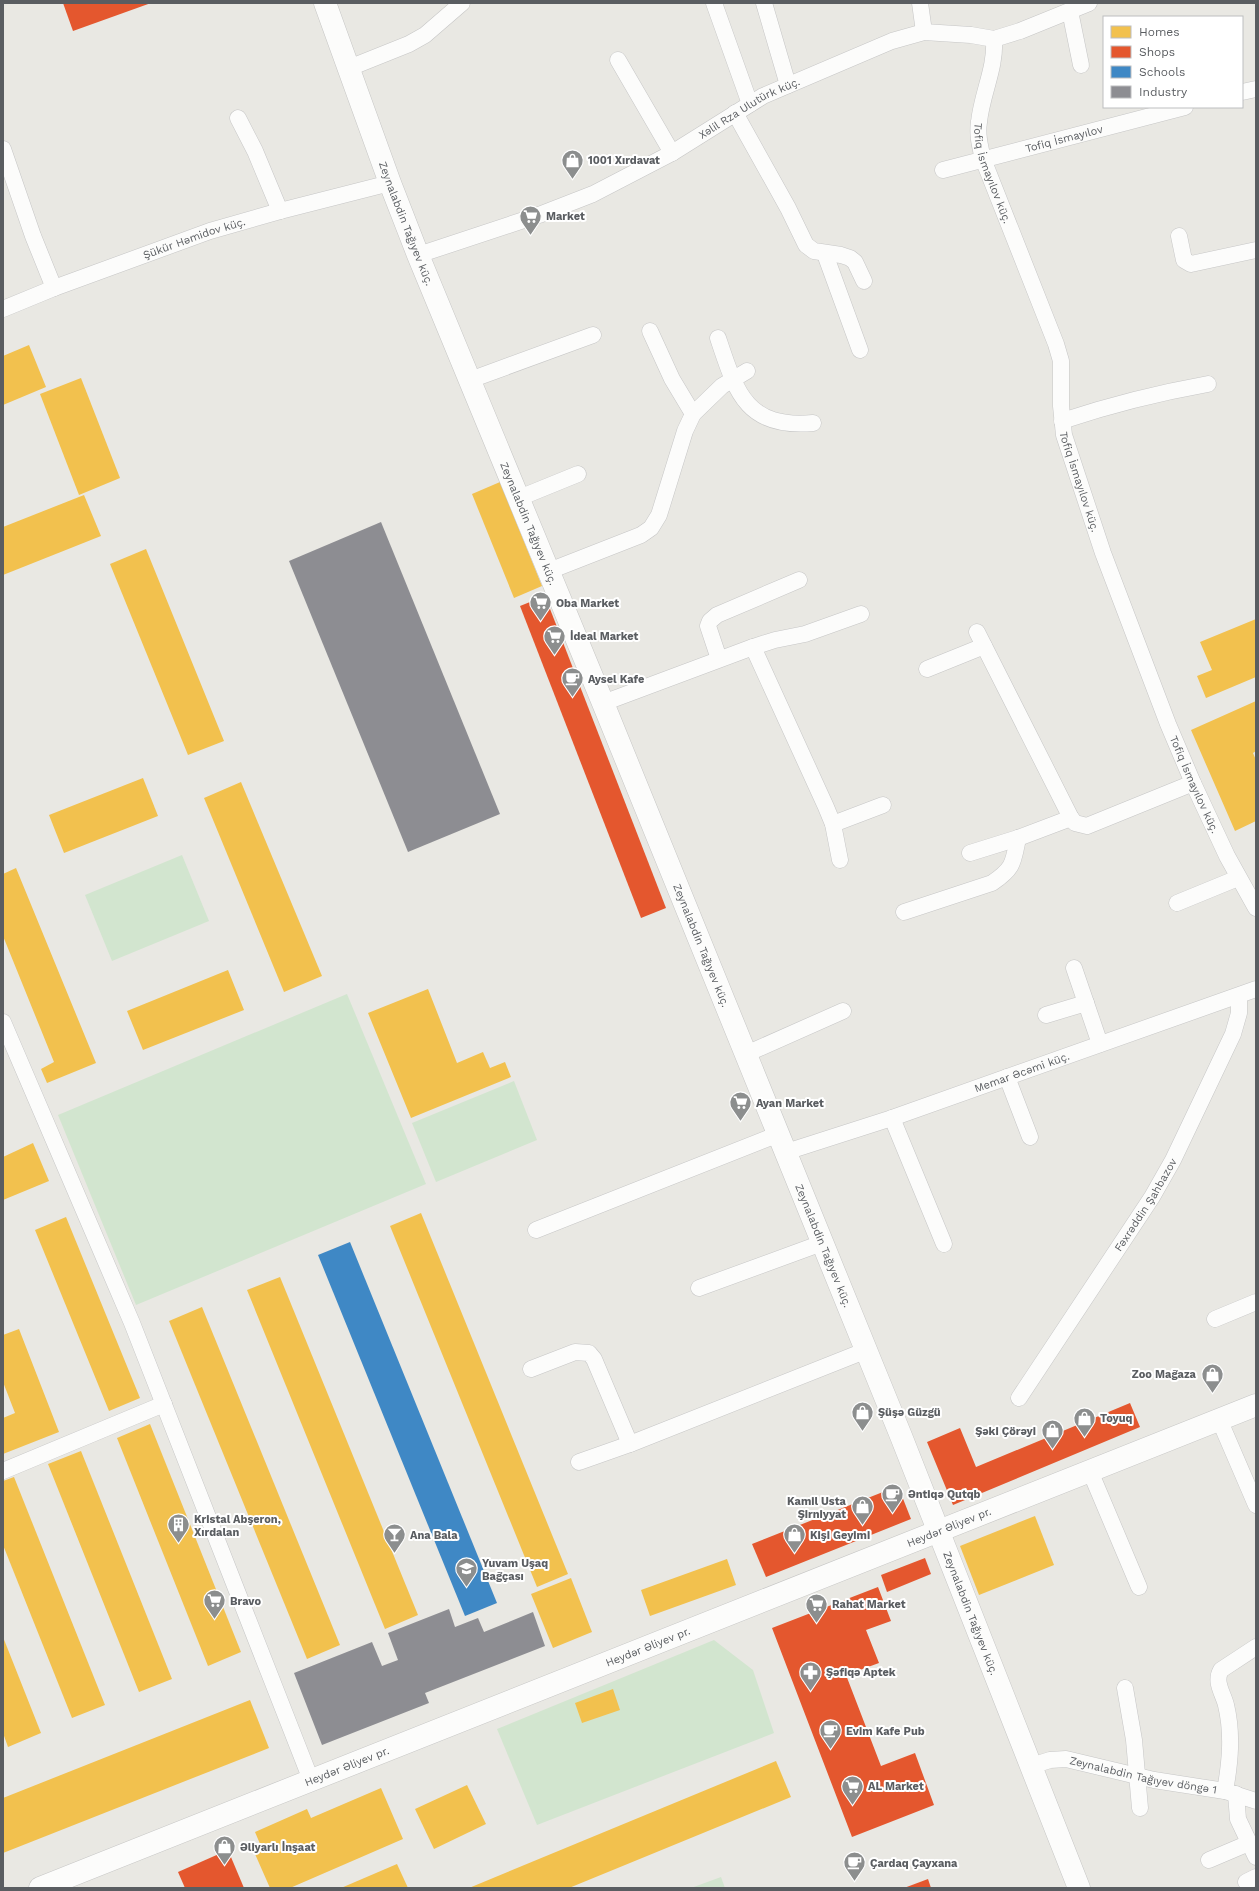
<svg xmlns="http://www.w3.org/2000/svg" width="1259" height="1891" viewBox="0 0 1259 1891" font-family="'Work Sans',sans-serif">
  <rect width="100%" height="100%" fill="#e9e8e3"/>
  <g fill="#d2e5cf">
    <polygon points="182,855 209,921 112,961 85,895"/>
    <polygon points="347,994 426,1184 136,1305 58,1115"/>
    <polygon points="514,1081 537,1140 436,1182 412,1123"/>
    <polygon points="714,1640 753,1670 774,1733 537,1825 497,1729"/>
    <polygon points="721,1877 725,1888 691,1888"/>
  </g>
  <g fill="#f2c14e">
    <polygon points="29,345 46,387 3,405 3,356"/>
    <polygon points="81,378 120,478 79,495 40,394"/>
    <polygon points="500,482 542,586 514,598 472,494"/>
    <polygon points="84,495 101,536 3,575 3,527"/>
    <polygon points="146,549 224,741 188,755 110,564"/>
    <polygon points="1256,619 1256,677 1206,698 1197,676 1212,670 1200,642"/>
    <polygon points="1256,701 1256,751 1253,753 1256,760 1256,821 1235,831 1191,730"/>
    <polygon points="143,778 158,816 64,853 49,815"/>
    <polygon points="241,782 322,976 284,992 204,798"/>
    <polygon points="16,868 96,1063 47,1083 41,1069 54,1062 3,936 3,874"/>
    <polygon points="228,970 244,1010 143,1050 127,1011"/>
    <polygon points="428,989 457,1063 483,1052 490,1068 505,1062 511,1077 411,1118 368,1013"/>
    <polygon points="33,1143 49,1181 3,1200 3,1157"/>
    <polygon points="421,1213 568,1574 537,1587 390,1226"/>
    <polygon points="66,1217 140,1398 109,1411 35,1230"/>
    <polygon points="280,1277 418,1615 385,1629 247,1290"/>
    <polygon points="202,1307 340,1645 307,1659 169,1321"/>
    <polygon points="19,1329 59,1432 3,1454 3,1418 15,1413 3,1382 3,1335"/>
    <polygon points="150,1424 241,1652 208,1666 117,1438"/>
    <polygon points="81,1451 172,1679 139,1692 48,1464"/>
    <polygon points="14,1477 105,1705 72,1718 3,1545 3,1481"/>
    <polygon points="1035,1516 1054,1565 979,1595 960,1546"/>
    <polygon points="727,1559 736,1585 650,1616 641,1590"/>
    <polygon points="571,1578 592,1632 553,1648 531,1594"/>
    <polygon points="3,1637 41,1733 8,1747 3,1733"/>
    <polygon points="613,1689 620,1710 582,1723 575,1703"/>
    <polygon points="250,1700 269,1748 3,1853 3,1798"/>
    <polygon points="776,1761 791,1797 569,1888 469,1888"/>
    <polygon points="467,1785 486,1824 434,1849 415,1809"/>
    <polygon points="381,1788 403,1839 290,1888 270,1888 255,1854 263,1851 255,1832 307,1809 311,1818"/>
    <polygon points="397,1864 408,1888 341,1888"/>
  </g>
  <g fill="#e4572e">
    <polygon points="63,3 151,3 73,31"/>
    <polygon points="545,596 666,908 641,918 520,606"/>
    <polygon points="1130,1403 1140,1427 953,1505 927,1442 960,1428 976,1467"/>
    <polygon points="898,1486 911,1519 766,1577 752,1544"/>
    <polygon points="925,1558 931,1574 887,1592 881,1575"/>
    <polygon points="878,1587 891,1621 866,1630 879,1663 846,1675 881,1766 915,1753 934,1805 852,1837 772,1628"/>
    <polygon points="228,1850 244,1888 185,1888 178,1872"/>
    <polygon points="928,1879 931,1888 904,1888"/>
  </g>
  <polygon fill="#3f88c5" points="350,1242 497,1603 465,1616 318,1255"/>
  <g fill="#8d8d92">
    <polygon points="381,522 500,814 408,852 289,561"/>
    <polygon points="449,1609 455,1627 478,1618 484,1632 533,1612 545,1646 425,1693 429,1703 322,1745 294,1673 372,1642 382,1666 398,1660 388,1633"/>
  </g>
  <g fill="none" stroke-linecap="round" stroke-linejoin="round">
    <defs>
      <g id="street">
        <polyline points="714,3 750,104"/>
        <polyline points="764,3 788,85"/>
        <polyline points="920,3 924,32"/>
        <polyline points="1070,11 1081,65"/>
        <path id="s1" d="M994 39C996 68 982 93 979 122 977 135 980 146 983 159L1056 344 1061 361V406L1064 435 1103 553 1168 724 1193 783 1227 856 1256 908"/>
        <polyline points="618,60 672,153"/>
        <polyline points="349,68 409,44 425,35 462,3"/>
        <polyline points="1242,92 1256,89"/>
        <polyline points="735,113 788,208 806,245 814,251 841,255 850,258 855,262 864,281"/>
        <polyline points="238,118 255,151 280,211"/>
        <polyline points="3,149 33,236 54,288"/>
        <path id="s2" d="M943 170 1185 107"/>
        <polyline points="1179,236 1184,260 1191,264 1256,250"/>
        <polyline points="825,254 860,350"/>
        <path id="s3" d="M418 255 539 215 593 194 672 153 763 96 892 41 924 32 971 35 994 39 1020 31 1089 3"/>
        <path id="s4" d="M3 309 54 288 210 231 280 211 390 183"/>
        <polyline points="650,331 672,379 693,414"/>
        <path d="M718 338C736 392 746 429 813 423"/>
        <polyline points="470,380 593,335"/>
        <path d="M1062 421C1110 405 1158 393 1208 384"/>
        <polyline points="519,498 578,474"/>
        <polyline points="549,571 641,535 651,528 659,515 685,431 693,414 722,386 747,371"/>
        <polyline points="977,632 1071,818"/>
        <polyline points="753,647 826,807 833,824 840,860"/>
        <polyline points="719,659 708,626 710,621 717,615 799,580"/>
        <polyline points="927,669 984,646"/>
        <polyline points="603,703 753,647 775,640 805,634 861,614"/>
        <polyline points="833,824 883,805"/>
        <polyline points="970,853 1018,838 1071,818 1075,823 1087,826 1193,783"/>
        <polyline points="1177,903 1238,878"/>
        <path d="M904 912 992 883C1014 868 1013 863 1018 838"/>
        <polyline points="1074,968 1100,1044"/>
        <polyline points="1046,1015 1086,1003"/>
        <polyline points="3,1022 132,1323 311,1780"/>
        <polyline points="746,1054 843,1011"/>
        <polyline points="1007,1077 1030,1137"/>
        <polyline points="892,1118 944,1244"/>
        <path id="s5" d="M786 1152 892 1118 1256 989"/>
        <polyline points="536,1230 779,1134"/>
        <polyline points="699,1288 822,1243"/>
        <polyline points="1215,1319 1256,1302"/>
        <polyline points="531,1369 575,1352 589,1353 594,1359 630,1444"/>
        <path id="s6" d="M1019 1398 1152 1197 1173 1160 1233 1034 1239 1013V996"/>
        <polyline points="1219,1419 1256,1505"/>
        <polyline points="579,1462 630,1444 867,1350"/>
        <polyline points="3,1471 164,1404"/>
        <polyline points="1090,1471 1139,1587"/>
        <polyline points="1125,1688 1134,1740 1140,1808"/>
        <path id="s7" d="M1031 1766 1050 1760 1066 1759 1154 1780 1225 1791 1256 1801"/>
        <path d="M1225 1791C1230 1763 1233 1734 1226 1705 1223 1693 1214 1682 1221 1670L1256 1647"/>
        <polyline points="1236,1794 1238,1819 1256,1857"/>
        <polyline points="1209,1860 1249,1843"/>
        <polyline points="1246,1882 1256,1877"/>
      </g>
      <g id="secondary">
        <path id="s8" d="M325 3 390 183 418 255 603 703 901 1436 1079 1888"/>
        <path id="s9" d="M40 1888 1256 1405"/>
      </g>
    </defs>
    <use href="#street" stroke="#c6c6c6" stroke-width="17"/>
    <use href="#secondary" stroke="#c6c6c5" stroke-width="23"/>
    <use href="#street" stroke="#fcfcfb" stroke-width="16"/>
    <use href="#secondary" stroke="#fcfcfb" stroke-width="22"/>
  </g>
  <defs>
    <symbol id="shop-pin" viewBox="-11 -11 22 30"><path d="M0 17L-7.5 6A9.5 9.5 0 1 1 7.5 6Z" fill="#8c8e8e" stroke="#fff"/><path d="M-5-2.5h2.3a2.7 3.5 0 0 1 5.4 0H5L5.5 6h-11ZM-1.5-2.5h3a1.5 2.3 0 0 0-3 0Z" fill="#fff"/></symbol>
    <symbol id="supermarket-pin" viewBox="-11 -11 22 30"><path d="M0 17L-7.5 6A9.5 9.5 0 1 1 7.5 6Z" fill="#8c8e8e" stroke="#fff"/><path d="M-6-5.5h2.5l.6 2H6L4.5 2H-2.5L-4.4-4H-6ZM-1.5 3.2a1.3 1.3 0 1 0 .1 0ZM3 3.2a1.3 1.3 0 1 0 .1 0Z" fill="#fff"/></symbol>
    <symbol id="cafe-pin" viewBox="-11 -11 22 30"><path d="M0 17L-7.5 6A9.5 9.5 0 1 1 7.5 6Z" fill="#8c8e8e" stroke="#fff"/><path d="M-5.5-4.5H6V0H3Q3 3.5 0 3.5H-2.5Q-5.5 3.5-5.5 0ZM3-3.2v2h1.7v-2ZM-6 4.5H4V6H-6Z" fill="#fff"/></symbol>
    <symbol id="building-pin" viewBox="-11 -11 22 30"><path d="M0 17L-7.5 6A9.5 9.5 0 1 1 7.5 6Z" fill="#8c8e8e" stroke="#fff"/><path d="M-4-6H4V6H1V3H-1V6H-4ZM-2.5-4.3h1.7v1.8h-1.7ZM.8-4.3h1.7v1.8H.8ZM-2.5-1h1.7V.8h-1.7ZM.8-1h1.7V.8H.8Z" fill="#fff"/></symbol>
    <symbol id="bar-pin" viewBox="-11 -11 22 30"><path d="M0 17L-7.5 6A9.5 9.5 0 1 1 7.5 6Z" fill="#8c8e8e" stroke="#fff"/><path d="M-6-5H6L.8 .8V4.5H3.5V6h-7V4.5H-.8V.8Z" fill="#fff"/></symbol>
    <symbol id="school-pin" viewBox="-11 -11 22 30"><path d="M0 17L-7.5 6A9.5 9.5 0 1 1 7.5 6Z" fill="#8c8e8e" stroke="#fff"/><path d="M0-5L7-2L0 1L-7-2ZM-4 1L0 2.5L4 1V4Q0 6-4 4Z" fill="#fff"/></symbol>
    <symbol id="pharmacy-pin" viewBox="-11 -11 22 30"><path d="M0 17L-7.5 6A9.5 9.5 0 1 1 7.5 6Z" fill="#8c8e8e" stroke="#fff"/><path d="M-2-6h4v4h4v4h-4v4h-4v-4h-4v-4h4Z" fill="#fff"/></symbol>
  </defs>
  <g fill-rule="evenodd">
    <use href="#shop-pin" x="560" y="148" width="25" height="34"/>
    <use href="#supermarket-pin" x="518" y="204" width="25" height="34"/>
    <use href="#supermarket-pin" x="528" y="590" width="25" height="34"/>
    <use href="#supermarket-pin" x="542" y="624" width="25" height="34"/>
    <use href="#cafe-pin" x="560" y="666" width="25" height="34"/>
    <use href="#supermarket-pin" x="728" y="1090" width="25" height="34"/>
    <use href="#shop-pin" x="1200" y="1362" width="25" height="34"/>
    <use href="#shop-pin" x="850" y="1400" width="25" height="34"/>
    <use href="#shop-pin" x="1072" y="1406" width="25" height="34"/>
    <use href="#shop-pin" x="1040" y="1418" width="25" height="34"/>
    <use href="#cafe-pin" x="880" y="1482" width="25" height="34"/>
    <use href="#shop-pin" x="850" y="1494" width="25" height="34"/>
    <use href="#building-pin" x="166" y="1512" width="25" height="34"/>
    <use href="#bar-pin" x="382" y="1522" width="25" height="34"/>
    <use href="#shop-pin" x="782" y="1522" width="25" height="34"/>
    <use href="#school-pin" x="454" y="1556" width="25" height="34"/>
    <use href="#supermarket-pin" x="202" y="1588" width="25" height="34"/>
    <use href="#supermarket-pin" x="804" y="1592" width="25" height="34"/>
    <use href="#pharmacy-pin" x="798" y="1660" width="25" height="34"/>
    <use href="#cafe-pin" x="818" y="1718" width="25" height="34"/>
    <use href="#supermarket-pin" x="840" y="1774" width="25" height="34"/>
    <use href="#shop-pin" x="212" y="1834" width="25" height="34"/>
    <use href="#cafe-pin" x="842" y="1850" width="25" height="34"/>
  </g>
  <g text-anchor="middle" dominant-baseline="central" stroke-width="4" stroke-linejoin="round" paint-order="stroke">
    <g font-size="11" fill="#5a5d61" stroke="#fff">
      <text stroke="none"><textPath href="#s3" startOffset="364">Xəlil Rza Ulutürk küç.</textPath></text>
      <text stroke="none"><textPath href="#s2" startOffset="125">Tofiq İsmayılov</textPath></text>
      <text stroke="none"><textPath href="#s1" startOffset="138">Tofiq İsmayılov küç.</textPath></text>
      <text stroke="none"><textPath href="#s8" startOffset="235">Zeynalabdin Tağıyev küç.</textPath></text>
      <text stroke="none"><textPath href="#s4" startOffset="204">Şükür Həmidov küç.</textPath></text>
      <text stroke="none"><textPath href="#s1" startOffset="462">Tofiq İsmayılov küç.</textPath></text>
      <text stroke="none"><textPath href="#s8" startOffset="559">Zeynalabdin Tağıyev küç.</textPath></text>
      <text stroke="none"><textPath href="#s1" startOffset="786">Tofiq İsmayılov küç.</textPath></text>
      <text stroke="none"><textPath href="#s8" startOffset="1015">Zeynalabdin Tağıyev küç.</textPath></text>
      <text stroke="none"><textPath href="#s5" startOffset="249">Memar Əcəmi küç.</textPath></text>
      <text stroke="none"><textPath href="#s6" startOffset="231">Fəxrəddin Şahbazov</textPath></text>
      <text stroke="none"><textPath href="#s8" startOffset="1339">Zeynalabdin Tağıyev küç.</textPath></text>
      <text stroke="none"><textPath href="#s9" startOffset="978">Heydər Əliyev pr.</textPath></text>
      <text stroke="none"><textPath href="#s8" startOffset="1735">Zeynalabdin Tağıyev küç.</textPath></text>
      <text stroke="none"><textPath href="#s9" startOffset="654">Heydər Əliyev pr.</textPath></text>
      <text stroke="none"><textPath href="#s9" startOffset="330">Heydər Əliyev pr.</textPath></text>
      <text stroke="none"><textPath href="#s7" startOffset="115">Zeynalabdin Tağıyev döngə 1</textPath></text>
    </g>
    <g font-size="11" font-weight="bold" fill="#5a5d61" stroke="#fff" text-anchor="start">
      <text x="588" y="160">1001 Xırdavat</text>
      <text x="546" y="216">Market</text>
      <text x="556" y="603">Oba Market</text>
      <text x="570" y="636">İdeal Market</text>
      <text x="588" y="679">Aysel Kafe</text>
      <text x="756" y="1103">Ayan Market</text>
      <text x="1196" y="1374" text-anchor="end">Zoo Mağaza</text>
      <text x="878" y="1412">Şüşə Güzgü</text>
      <text x="1100" y="1418">Toyuq</text>
      <text x="1036" y="1431" text-anchor="end">Şəki Çörəyi</text>
      <text x="908" y="1494">Əntiqə Qutqb</text>
      <text x="846" y="1501" text-anchor="end">Kamil Usta<tspan x="846" dy="13">Şirniyyat</tspan></text>
      <text x="194" y="1519">Kristal Abşeron,<tspan x="194" dy="13">Xırdalan</tspan></text>
      <text x="410" y="1535">Ana Bala</text>
      <text x="810" y="1535">Kişi Geyimi</text>
      <text x="482" y="1563">Yuvam Uşaq<tspan x="482" dy="13">Bağçası</tspan></text>
      <text x="230" y="1601">Bravo</text>
      <text x="832" y="1604">Rahat Market</text>
      <text x="826" y="1672">Şəfiqə Aptek</text>
      <text x="846" y="1731">Evim Kafe Pub</text>
      <text x="868" y="1786">AL Market</text>
      <text x="240" y="1847">Əliyarlı İnşaat</text>
      <text x="870" y="1863">Çardaq Çayxana</text>
    </g>
  </g>
  <rect width="1259" height="1891" fill="none" stroke="#5a5d61" stroke-width="8"/>
  <rect x="1103" y="16" width="140" height="92" fill="#ffffff" stroke="#bdbec0"/>
  <rect x="1111" y="26" width="20" height="12" fill="#f2c14e" stroke="#bdbec0"/>
  <text x="1139" y="36" font-size="12" fill="#5a5d61">Homes</text>
  <rect x="1111" y="46" width="20" height="12" fill="#e4572e" stroke="#bdbec0"/>
  <text x="1139" y="56" font-size="12" fill="#5a5d61">Shops</text>
  <rect x="1111" y="66" width="20" height="12" fill="#3f88c5" stroke="#bdbec0"/>
  <text x="1139" y="76" font-size="12" fill="#5a5d61">Schools</text>
  <rect x="1111" y="86" width="20" height="12" fill="#8d8d92" stroke="#bdbec0"/>
  <text x="1139" y="96" font-size="12" fill="#5a5d61">Industry</text>
</svg>
